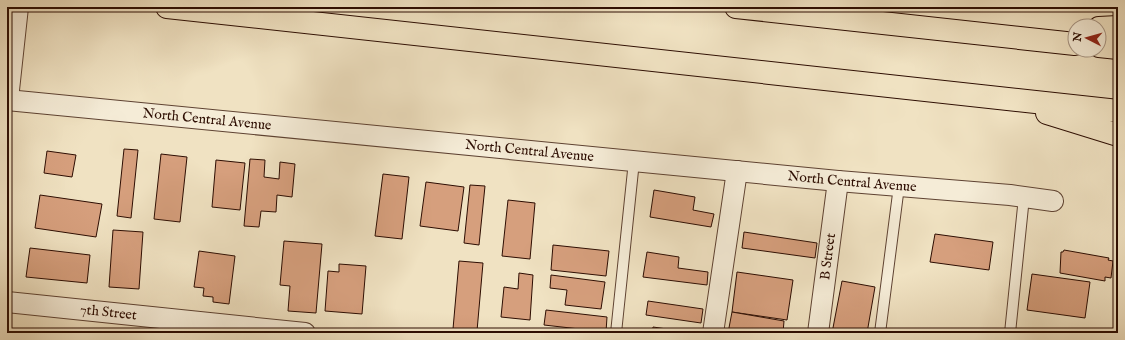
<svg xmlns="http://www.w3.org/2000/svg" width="1125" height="340" viewBox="0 0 1125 340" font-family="'IM FELL English',serif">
  <rect width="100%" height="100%" fill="#f0e2c2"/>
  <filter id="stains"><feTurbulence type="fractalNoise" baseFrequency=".005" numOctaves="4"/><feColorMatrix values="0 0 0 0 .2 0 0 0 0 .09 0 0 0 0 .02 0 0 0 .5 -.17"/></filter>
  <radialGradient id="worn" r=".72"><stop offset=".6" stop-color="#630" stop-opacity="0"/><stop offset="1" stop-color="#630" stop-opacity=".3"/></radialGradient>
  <g fill="#d69f7d" stroke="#2d0d02">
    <polygon points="124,149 138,150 131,218 117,216"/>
    <polygon points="47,151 76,155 72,177 44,173"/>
    <polygon points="161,154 187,157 180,222 154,219"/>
    <polygon points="250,159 265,160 264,177 279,179 280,162 295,164 292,197 277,195 276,212 261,211 259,227 244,226"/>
    <polygon points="216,160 245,163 240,210 212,207"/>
    <polygon points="383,174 409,177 402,239 375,236"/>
    <polygon points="426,182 464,187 458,231 420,226"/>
    <polygon points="470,185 485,186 479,245 464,243"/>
    <polygon points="654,190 695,197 693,210 714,214 711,227 650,217"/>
    <polygon points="40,195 102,204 96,237 35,228"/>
    <polygon points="508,200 535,203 530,259 502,256"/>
    <polygon points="113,230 143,232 139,289 109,287"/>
    <polygon points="744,232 817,243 815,258 742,248"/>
    <polygon points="935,234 993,242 989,270 930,262"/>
    <polygon points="284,241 322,244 316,313 288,311 290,286 280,285"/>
    <polygon points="553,245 609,251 606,276 551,270"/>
    <polygon points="30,248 90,255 87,283 26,277"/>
    <polygon points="1064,250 1109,258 1108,260 1113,261 1111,278 1105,277 1105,281 1060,273 1061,252 1063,252"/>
    <polygon points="199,251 235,256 229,304 213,302 213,297 203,296 204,288 194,287"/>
    <polygon points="647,252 679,257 678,268 708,272 707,285 643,277"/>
    <polygon points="459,261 483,263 477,331 453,329"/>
    <polygon points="339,264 366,266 362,314 325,311 328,271 339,272"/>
    <polygon points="737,272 793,280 787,320 732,312"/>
    <polygon points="519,273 533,275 530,320 501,317 504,287 518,289"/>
    <polygon points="1032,274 1090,282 1085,318 1027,310"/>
    <polygon points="551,275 605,282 601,309 565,305 567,290 550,288"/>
    <polygon points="842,281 875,287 867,333 832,333"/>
    <polygon points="648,301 703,309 701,323 646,315"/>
    <polygon points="546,310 607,317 606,332 544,325"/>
    <polygon points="732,312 784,321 783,333 728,333"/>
    <polygon points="653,327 674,330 673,333 652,333"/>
  </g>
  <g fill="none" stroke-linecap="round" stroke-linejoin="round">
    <defs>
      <g id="service">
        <polyline points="616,333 634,161"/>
        <polyline points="880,333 899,186"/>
        <polyline points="1010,333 1024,197"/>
      </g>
      <g id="minor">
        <path id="s1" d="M7 100 838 181 1010 195 1053 201"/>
        <path id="s2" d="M7 302 305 333"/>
        <polyline points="713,333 737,171"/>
        <path id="s3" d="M818 333 838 181"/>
      </g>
      <polyline id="tertiary" points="7,99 17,7"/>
      <g id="motorway">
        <polyline points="167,7 1118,111"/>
        <polyline points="736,7 1075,44"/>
        <polyline points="1099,28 1118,27"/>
        <polyline points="1099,46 1118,48"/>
        <polyline points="1047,113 1118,135"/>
      </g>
    </defs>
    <use href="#service" stroke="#5e4232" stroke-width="12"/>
    <use href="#minor" stroke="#5e4232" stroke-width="22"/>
    <use href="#tertiary" stroke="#5e4232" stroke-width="24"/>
    <use href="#motorway" stroke="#2d0d02" stroke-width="24"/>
    <use href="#service" stroke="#f5ecd7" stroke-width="10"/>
    <use href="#minor" stroke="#f5ecd7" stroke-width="20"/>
    <use href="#tertiary" stroke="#f5ecd7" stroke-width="22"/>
    <use href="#motorway" stroke="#f0e2c2" stroke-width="22"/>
  </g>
  <g text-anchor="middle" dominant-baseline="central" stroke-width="3" stroke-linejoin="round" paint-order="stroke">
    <g font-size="14" fill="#2d0d02" stroke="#f5ecd7">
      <text stroke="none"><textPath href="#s1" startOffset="201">North Central Avenue</textPath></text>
      <text stroke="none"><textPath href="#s1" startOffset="525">North Central Avenue</textPath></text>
      <text stroke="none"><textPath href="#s1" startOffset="849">North Central Avenue</textPath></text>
      <text stroke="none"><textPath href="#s3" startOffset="77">B Street</textPath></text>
      <text stroke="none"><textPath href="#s2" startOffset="102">7th Street</textPath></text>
    </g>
  </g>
  <rect width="1125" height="340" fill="none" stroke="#f0e2c2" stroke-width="24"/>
  <rect x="8" y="8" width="1109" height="324" fill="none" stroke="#2d0d02" stroke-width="2"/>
  <rect x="12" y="12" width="1101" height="316" fill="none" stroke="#2d0d02"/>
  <g transform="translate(1087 38) rotate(276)"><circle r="19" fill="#f5ecd7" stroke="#a59382"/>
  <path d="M0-3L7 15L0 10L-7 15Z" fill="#8f2418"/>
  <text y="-6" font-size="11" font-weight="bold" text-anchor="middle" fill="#2d0d02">N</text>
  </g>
  <rect width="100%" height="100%" filter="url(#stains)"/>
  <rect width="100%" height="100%" fill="url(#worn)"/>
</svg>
